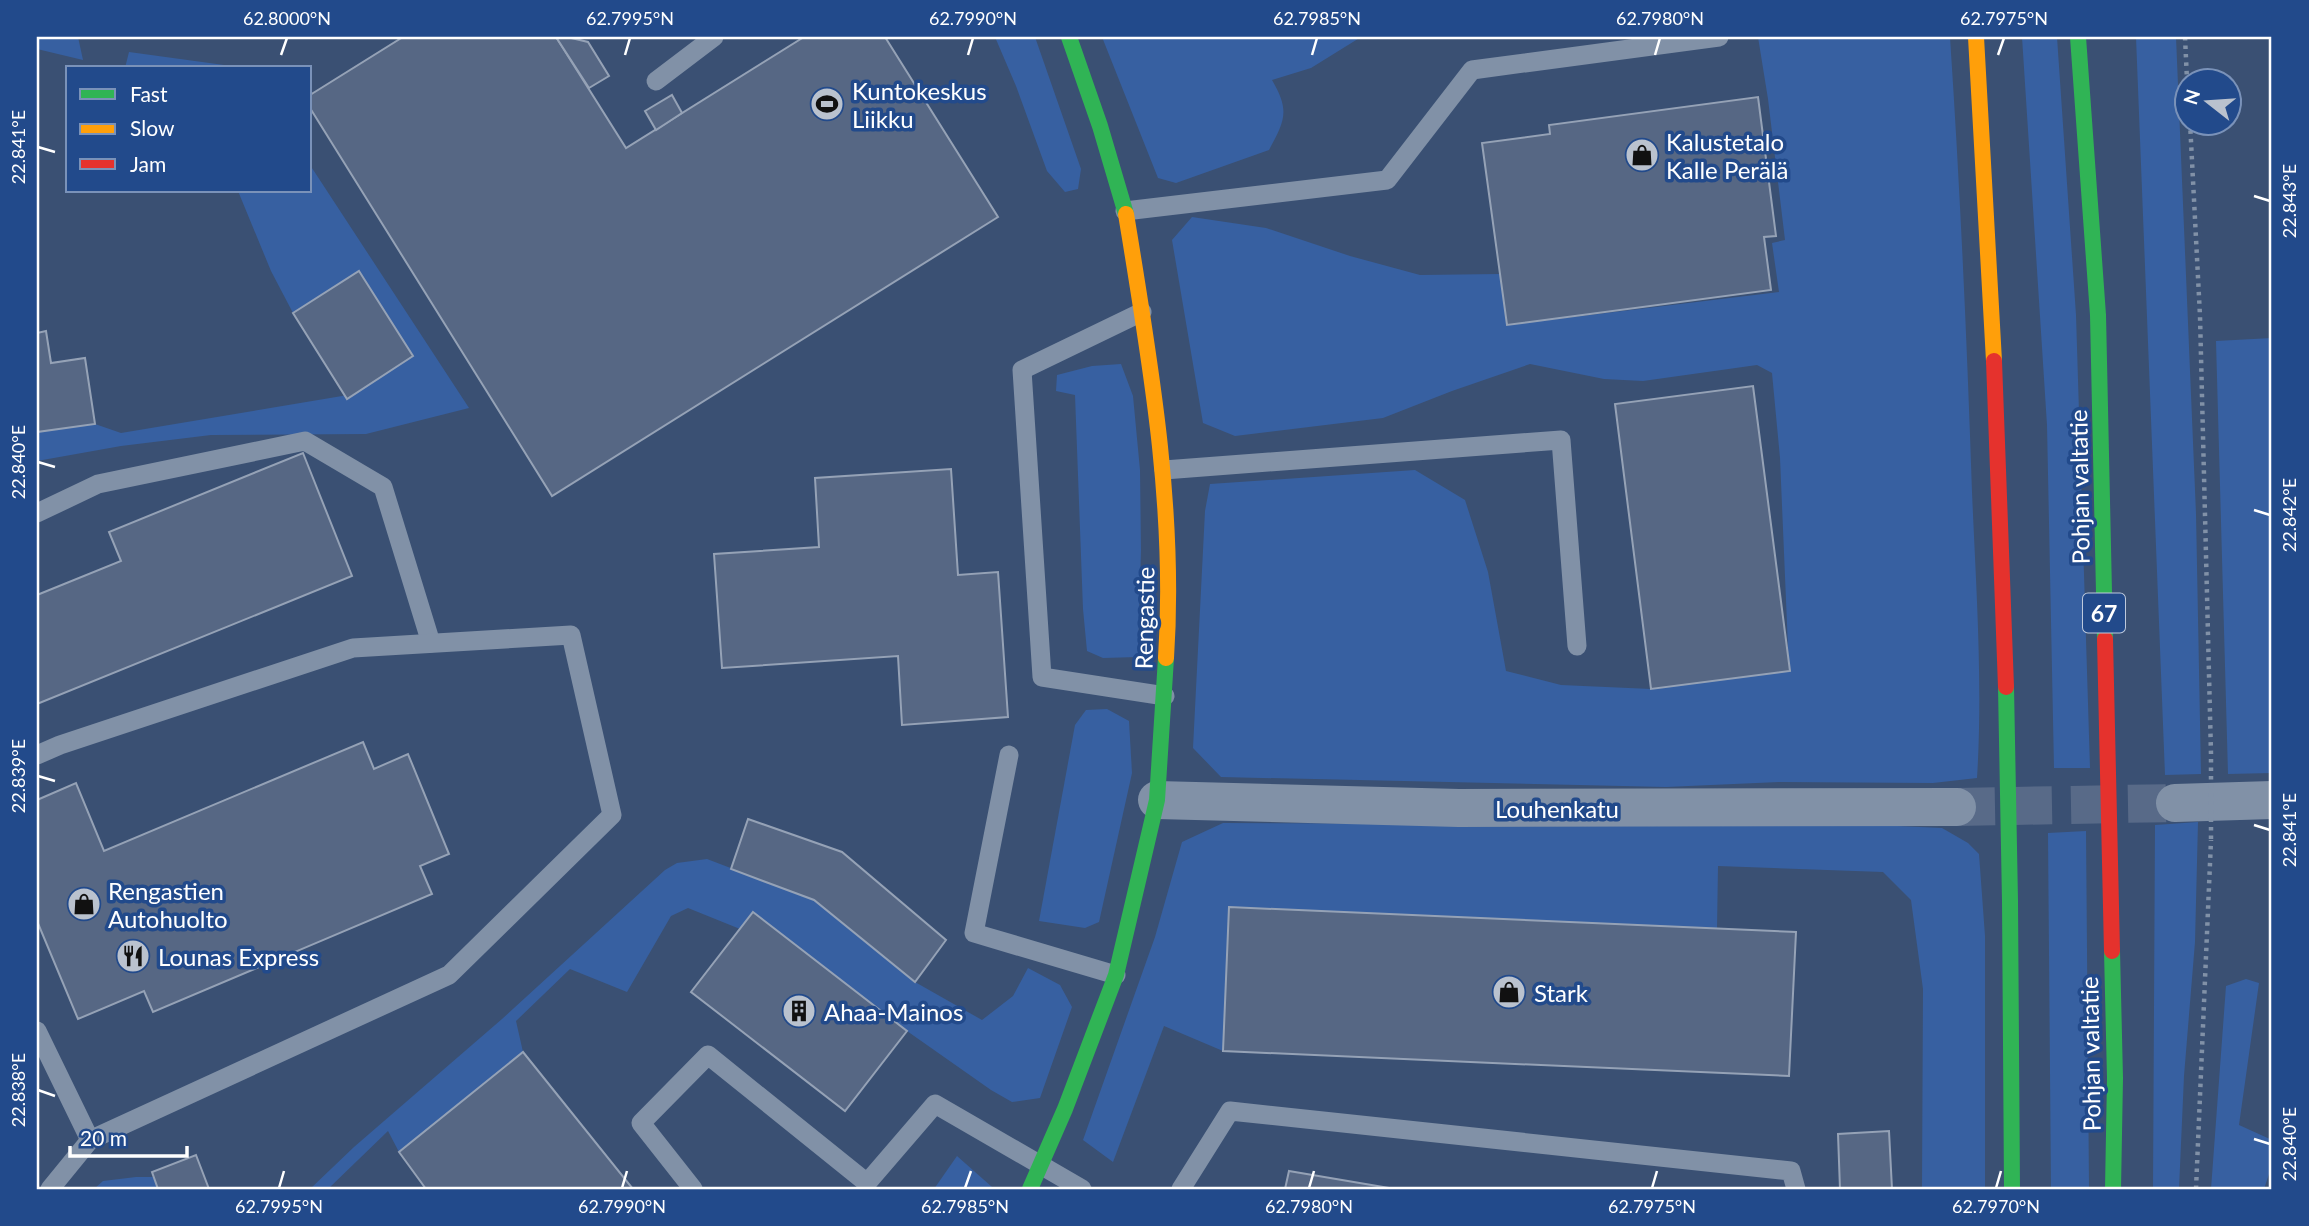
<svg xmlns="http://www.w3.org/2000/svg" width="2309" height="1226" viewBox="0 0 2309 1226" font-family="Lato,sans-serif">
  <rect width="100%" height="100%" fill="#3a5073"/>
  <g fill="#3760a1">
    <polygon points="37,37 78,37 83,60 37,49"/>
    <polygon points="995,37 1035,37 1081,169 1078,189 1065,192 1047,171 1016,86"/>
    <path d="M1102 37H1361L1311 68 1272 80C1290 111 1285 120 1269 150L1176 183 1158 178Z"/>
    <path d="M1758 37H1950C1960 188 1967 340 1972 492 1976 587 1983 683 1977 778L1933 783 1779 782 1666 787 1221 777 1193 748 1205 511 1210 484 1415 470 1465 500 1488 572 1506 671 1561 685 1651 689 1789 671 1780 458 1772 373 1757 365 1643 381 1604 379 1530 364 1452 391 1383 418 1235 436 1203 423 1172 240 1192 217 1266 228 1350 256 1420 275 1500 274 1507 325 1779 292 1772 243 1785 240 1768 99Z"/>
    <polygon points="2022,37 2057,37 2076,315 2090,768 2054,768 2047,425"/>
    <polygon points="2136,37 2176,37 2196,514 2201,774 2165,775"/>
    <polygon points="129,52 246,68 125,68"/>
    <polygon points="310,165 469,408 366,434 211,435 121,446 37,461 37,432 95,424 121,433 354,394 413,356 359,271 293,313 271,271 238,191 310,191"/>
    <polygon points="2272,338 2272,773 2228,774 2216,341"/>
    <polygon points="1121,364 1133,396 1140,470 1141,550 1138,657 1103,658 1087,651 1083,609 1075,395 1056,391 1057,375 1092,366"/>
    <polygon points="1107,709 1129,721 1132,773 1099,922 1085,928 1039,921 1075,725 1086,710"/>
    <polygon points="2198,822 2195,942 2184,1076 2179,1189 2153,1189 2155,825"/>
    <polygon points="1223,823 1876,825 1942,828 1968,843 1979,854 1985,936 1985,1189 1922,1189 1923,989 1911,900 1883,872 1718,866 1717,929 1230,907 1223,1051 1164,1026 1113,1162 1083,1140 1155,937 1182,842"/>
    <polygon points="2086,831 2089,1189 2051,1189 2048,833"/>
    <polygon points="707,859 814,900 915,982 982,1020 1013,996 1028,968 1060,985 1072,1007 1040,1098 1012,1102 991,1090 907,1031 753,912 740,929 688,908 671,916 627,992 570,969 516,1021 523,1052 399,1152 388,1131 328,1189 310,1189 354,1147 502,1019 665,870 677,863"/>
    <polygon points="2246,979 2259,983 2239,1125 2272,1140 2272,1165 2264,1189 2211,1189 2226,986"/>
    <polygon points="957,1156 992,1187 991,1189 934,1189"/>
    <polygon points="136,1177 153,1177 158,1189 94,1189 103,1181"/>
  </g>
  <g fill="#566784" stroke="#95a2b6" stroke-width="2">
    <polygon points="403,37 556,37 626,148 804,37 885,37 998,217 552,496 310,108 310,95"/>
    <polygon points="556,37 567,37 588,42 609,76 589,88"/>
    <polygon points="672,95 682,113 656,130 645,111"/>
    <polygon points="1758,97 1776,236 1764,237 1771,290 1507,325 1482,143 1550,134 1549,125"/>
    <polygon points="359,271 413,356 347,399 293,313"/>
    <polygon points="46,331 51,363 85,358 95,424 37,432 37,333"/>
    <polygon points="1753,386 1790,671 1651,689 1615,404"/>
    <polygon points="303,453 352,576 37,704 37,595 121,561 109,532"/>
    <polygon points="951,469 958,575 998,572 1008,717 902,725 898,656 722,668 714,554 819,547 815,478"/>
    <polygon points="363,742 374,769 408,754 449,854 420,866 432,894 153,1012 144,991 78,1019 37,921 37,800 76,783 104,851"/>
    <polygon points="748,819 842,852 946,940 915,982 814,900 731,869"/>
    <polygon points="1229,907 1796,932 1789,1076 1223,1051"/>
    <polygon points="753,912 907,1031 845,1111 691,992"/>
    <polygon points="523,1052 633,1189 426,1189 399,1152"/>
    <polygon points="1889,1131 1892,1189 1840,1189 1838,1134"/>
    <polygon points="196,1155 209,1189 158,1189 152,1172"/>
    <polygon points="1289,1171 1395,1189 1285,1189"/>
  </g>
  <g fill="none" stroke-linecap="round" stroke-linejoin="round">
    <polyline stroke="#586a88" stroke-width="38" stroke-dasharray="38 19" stroke-linecap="butt" points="1957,807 2175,803"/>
    <g stroke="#8191a7" stroke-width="4.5" stroke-dasharray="3.5 5" stroke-linecap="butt">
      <polyline points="2185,37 2187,80"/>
      <polyline points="2190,122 2200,316 2211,754"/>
      <polyline points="2196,1189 2211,840"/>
    </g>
    <g stroke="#8191a7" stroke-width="19">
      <polyline points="656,81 714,37"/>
      <polyline points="1125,211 1387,180 1472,70 1719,37"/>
      <polyline points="1142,312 1022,370 1042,677 1165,696"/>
      <polyline points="1164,470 1561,440 1577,646"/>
      <polyline points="37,513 98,484 305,441 383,487 431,643"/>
      <polyline points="37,755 60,745 353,648 571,635 612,815 449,975 90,1140 50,1189"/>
      <polyline points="1009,755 974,933 1116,975"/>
      <polyline points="37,1031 90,1140"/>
      <polyline points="693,1189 641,1123 708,1055 867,1183 935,1104 1082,1189"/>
      <polyline points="1181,1189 1230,1111 1791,1171 1796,1189"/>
    </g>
    <g stroke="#8191a7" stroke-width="38">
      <polyline points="1157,800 1459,808 1957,807"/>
      <polyline points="2175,803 2272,800"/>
    </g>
    <g stroke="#30b455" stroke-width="16">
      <polyline points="1069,37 1100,126 1126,214"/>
      <polyline points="2078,37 2098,315 2105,639"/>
      <polyline points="2006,687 2010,901 2012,1189"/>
      <polyline points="2112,951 2115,1078 2113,1189"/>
      <polyline points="1030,1189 1065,1109 1116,975 1157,800 1166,658"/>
    </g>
    <g stroke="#ff9f0a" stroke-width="16">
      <polyline points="1976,37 1994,361"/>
      <path d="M1126 214C1150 361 1176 509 1166 658"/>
    </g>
    <g stroke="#e5322d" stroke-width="16">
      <polyline points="1994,361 2006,687"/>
      <polyline points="2105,639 2112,951"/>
    </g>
    <polyline stroke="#8191a7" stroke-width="4.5" stroke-dasharray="3.5 5" stroke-linecap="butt" points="2211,839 2211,754"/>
  </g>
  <path fill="none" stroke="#fff" stroke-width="2.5" d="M281 55 287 38M625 55 630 38M968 55 973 38M1312 55 1317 38M1655 55 1660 38M1998 55 2004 38M38 147 55 152M2254 196 2270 201M38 462 55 467M2254 510 2270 515M38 776 55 781M2254 825 2270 830M38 1090 55 1096M2254 1139 2270 1144M279 1188 284 1171M622 1188 627 1171M965 1188 971 1171M1309 1188 1314 1171M1652 1188 1657 1171M1996 1188 2001 1171"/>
  <defs>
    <symbol id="stadium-disc" viewBox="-11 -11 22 22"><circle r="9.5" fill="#bac2ce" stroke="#224a8b"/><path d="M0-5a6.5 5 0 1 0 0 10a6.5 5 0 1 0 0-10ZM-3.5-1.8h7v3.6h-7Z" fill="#111"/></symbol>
    <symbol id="shop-disc" viewBox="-11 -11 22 22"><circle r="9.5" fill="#bac2ce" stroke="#224a8b"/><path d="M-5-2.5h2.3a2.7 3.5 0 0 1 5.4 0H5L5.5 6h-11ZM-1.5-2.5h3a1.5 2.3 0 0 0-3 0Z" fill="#111"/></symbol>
    <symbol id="restaurant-disc" viewBox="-11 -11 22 22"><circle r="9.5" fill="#bac2ce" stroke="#224a8b"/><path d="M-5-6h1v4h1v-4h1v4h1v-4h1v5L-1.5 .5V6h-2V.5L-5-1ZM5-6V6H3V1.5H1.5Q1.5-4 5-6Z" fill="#111"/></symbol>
    <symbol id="building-disc" viewBox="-11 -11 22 22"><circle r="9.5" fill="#bac2ce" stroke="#224a8b"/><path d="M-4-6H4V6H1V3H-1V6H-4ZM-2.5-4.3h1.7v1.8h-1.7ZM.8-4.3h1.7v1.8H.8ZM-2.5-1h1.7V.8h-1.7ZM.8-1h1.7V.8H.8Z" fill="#111"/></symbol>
  </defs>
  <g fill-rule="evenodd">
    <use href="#stadium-disc" x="808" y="85" width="38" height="38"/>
    <use href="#shop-disc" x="1623" y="136" width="38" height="38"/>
    <use href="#shop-disc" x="65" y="885" width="38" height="38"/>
    <use href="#restaurant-disc" x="114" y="937" width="38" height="38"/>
    <use href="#shop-disc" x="1490" y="973" width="38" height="38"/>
    <use href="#building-disc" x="780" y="992" width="38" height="38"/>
  </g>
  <g text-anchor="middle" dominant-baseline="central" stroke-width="7" stroke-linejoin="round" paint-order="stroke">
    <rect fill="#224a8b" stroke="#bdc9dc" stroke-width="2" x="2083" y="593.5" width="42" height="39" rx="5"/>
    <g font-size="23" font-weight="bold" fill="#fff">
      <text x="2104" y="613">67</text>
    </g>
    <g font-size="24" fill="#fff" stroke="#224a8b" text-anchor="start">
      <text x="852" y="90">Kuntokeskus<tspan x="852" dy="28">Liikku</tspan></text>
      <text x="1666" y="141">Kalustetalo<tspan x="1666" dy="28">Kalle Perälä</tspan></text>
      <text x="108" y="890">Rengastien<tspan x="108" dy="28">Autohuolto</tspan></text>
      <text x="158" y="956">Lounas Express</text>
      <text x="1534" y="992">Stark</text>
      <text x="824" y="1011">Ahaa-Mainos</text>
    </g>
    <g font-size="24" fill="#fff" stroke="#224a8b">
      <text transform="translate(2079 487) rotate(-91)">Pohjan valtatie</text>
      <text transform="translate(1144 618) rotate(-89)">Rengastie</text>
      <text x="1557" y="808">Louhenkatu</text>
      <text transform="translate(2090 1054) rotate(-91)">Pohjan valtatie</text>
    </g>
  </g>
  <rect width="2309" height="1226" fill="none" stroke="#224a8b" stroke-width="77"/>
  <rect x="66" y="66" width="245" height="126" fill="#224a8b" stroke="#7a92b9" stroke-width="2"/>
  <rect x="80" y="89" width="35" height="10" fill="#30b455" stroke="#7a92b9" stroke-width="2"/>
  <text x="130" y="102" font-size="21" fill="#ffffff">Fast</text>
  <rect x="80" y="124" width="35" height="10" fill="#ff9f0a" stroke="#7a92b9" stroke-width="2"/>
  <text x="130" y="136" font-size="21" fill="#ffffff">Slow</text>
  <rect x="80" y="159" width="35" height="10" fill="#e5322d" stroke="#7a92b9" stroke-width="2"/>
  <text x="130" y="172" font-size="21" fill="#ffffff">Jam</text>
  <g transform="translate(2208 102) rotate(287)"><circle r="33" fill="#224a8b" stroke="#7a92b9" stroke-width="2"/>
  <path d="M0-5L12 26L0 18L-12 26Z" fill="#bac2ce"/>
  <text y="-10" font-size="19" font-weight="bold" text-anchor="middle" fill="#ffffff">N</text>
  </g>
  <path d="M70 1146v10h117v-10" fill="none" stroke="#ffffff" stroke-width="3.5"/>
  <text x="80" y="1146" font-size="21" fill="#ffffff" stroke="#224a8b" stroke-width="5" paint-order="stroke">20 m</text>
  <rect x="38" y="38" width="2232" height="1150" fill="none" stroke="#fff" stroke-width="2.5"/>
  <g font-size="18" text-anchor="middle" fill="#fff">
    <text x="287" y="25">62.8000°N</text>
    <text x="630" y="25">62.7995°N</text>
    <text x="973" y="25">62.7990°N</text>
    <text x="1317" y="25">62.7985°N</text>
    <text x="1660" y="25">62.7980°N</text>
    <text x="2004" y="25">62.7975°N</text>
    <text transform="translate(19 147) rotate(-90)" y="6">22.841°E</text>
    <text transform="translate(2290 201) rotate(-90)" y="6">22.843°E</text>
    <text transform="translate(19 462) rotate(-90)" y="6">22.840°E</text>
    <text transform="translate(2290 515) rotate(-90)" y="6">22.842°E</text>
    <text transform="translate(19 776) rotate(-90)" y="6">22.839°E</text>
    <text transform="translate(2290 830) rotate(-90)" y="6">22.841°E</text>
    <text transform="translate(19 1090) rotate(-90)" y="6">22.838°E</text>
    <text transform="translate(2290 1144) rotate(-90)" y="6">22.840°E</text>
    <text x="279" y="1213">62.7995°N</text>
    <text x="622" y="1213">62.7990°N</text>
    <text x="965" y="1213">62.7985°N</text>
    <text x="1309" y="1213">62.7980°N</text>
    <text x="1652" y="1213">62.7975°N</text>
    <text x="1996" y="1213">62.7970°N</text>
  </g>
</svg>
